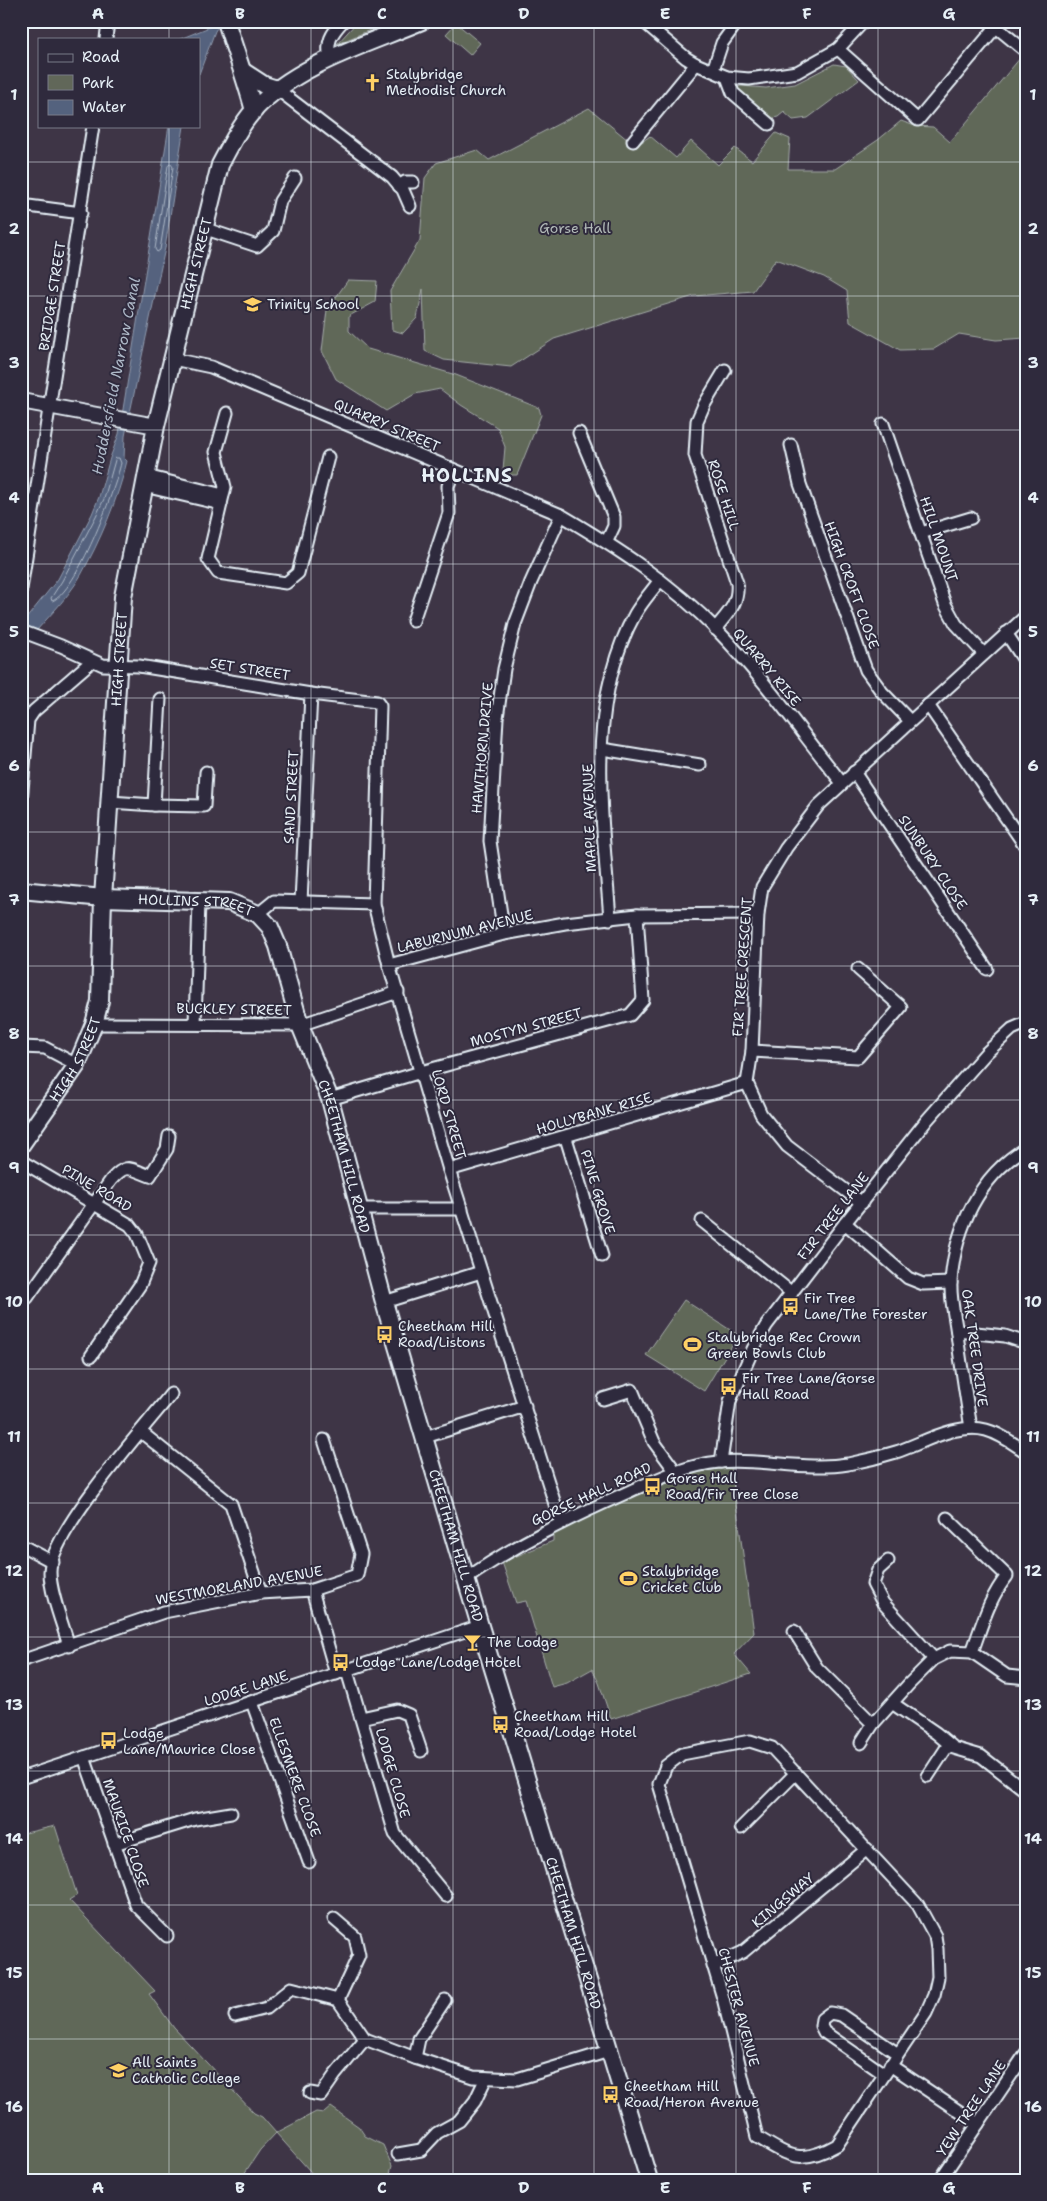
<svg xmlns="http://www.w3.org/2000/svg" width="1047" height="2201" viewBox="0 0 1047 2201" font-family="'Shantell Sans',sans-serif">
  <rect width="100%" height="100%" fill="#3e3546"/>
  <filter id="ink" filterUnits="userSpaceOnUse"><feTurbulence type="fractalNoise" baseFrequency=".02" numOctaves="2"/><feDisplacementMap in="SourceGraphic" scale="10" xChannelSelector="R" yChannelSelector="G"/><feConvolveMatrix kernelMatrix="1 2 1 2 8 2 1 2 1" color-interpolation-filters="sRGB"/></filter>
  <g filter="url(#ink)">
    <g fill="#616759" stroke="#a4aca8">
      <polygon points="358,21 391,21 337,44"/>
      <polygon points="456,23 480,43 470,55 446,34"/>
      <polygon points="1026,51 1026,338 996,340 959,334 934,349 900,350 850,322 847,291 824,277 776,259 753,291 694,296 554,339 511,367 444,360 425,351 423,289 417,318 403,333 392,330 390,291 420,240 425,178 436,163 477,150 489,160 589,108 634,145 639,144 650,136 676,158 691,141 718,165 735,148 752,161 776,133 790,139 788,169 835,169 878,140 901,121 915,126 933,127 950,142"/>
      <polygon points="834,64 846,66 859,80 808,118 793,120 784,112 778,117 770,119 738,93 737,88 740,86 766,88 795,84"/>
      <polygon points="348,280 377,281 375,302 349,316 349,331 368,349 456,375 539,408 541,415 517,475 511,475 503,470 505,447 498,428 461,405 440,389 415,394 386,411 336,379 322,351 327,310"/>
      <polygon points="684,1300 738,1335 704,1391 646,1355"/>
      <path d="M731 1468 754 1633 734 1654 751 1674 611 1719 599 1683 592 1669 567 1683 552 1687 526 1601 516 1603 502 1562 553 1541V1534C605 1510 674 1470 731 1468Z"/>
      <polygon points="55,1826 77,1895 69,1900 155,1991 149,1994 174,2028 254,2113 262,2117 276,2133 316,2112 324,2113 331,2107 359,2127 365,2136 383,2145 392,2166 388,2180 318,2180 276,2133 260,2150 240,2180 21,2180 21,1834"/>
    </g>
    <g fill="#54627e" stroke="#8f9baf">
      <polygon points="216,21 222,21 215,31 199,74 199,39 180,39 212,26"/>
      <path d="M169 126H184L165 248 125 436 124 458 127 461C118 499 100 541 81 575 66 602 40 624 21 649V625L58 579 92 514 99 497 110 458 119 434Z"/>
    </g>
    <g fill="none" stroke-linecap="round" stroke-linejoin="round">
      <g stroke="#adb8c7" stroke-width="1">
        <polygon points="171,164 173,167 160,250 157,252 155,249 168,166"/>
        <path d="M116 458H119L121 463C115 490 76 593 52 601L51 598 62 581 96 516 104 499Z"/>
      </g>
      <defs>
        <g id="minor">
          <polyline points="643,21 686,58 696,64 727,77 749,79 797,72 838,49 864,21"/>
          <polyline points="989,21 1023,49"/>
          <polyline points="106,39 108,21"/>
          <polyline points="838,49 918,120 1001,21"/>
          <path d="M330 60C326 42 331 34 343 21"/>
          <polyline points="713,70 722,43 738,21"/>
          <polyline points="727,77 733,93 769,124"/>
          <polyline points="277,89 392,177 403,190 410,206"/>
          <polyline points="633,141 696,64"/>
          <polyline points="399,186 405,182 413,182"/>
          <polyline points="21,205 81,213"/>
          <polyline points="203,228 257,246 273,231 280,201 295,178"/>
          <path d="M173 359 211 367 561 515C617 548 671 583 717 630 763 677 801 732 842 783"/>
          <polyline points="227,413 216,452 225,487 208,559 218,573 286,583 298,573 328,457"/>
          <polyline points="883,424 945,604 956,624 984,654"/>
          <polyline points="579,433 614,517 614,526 607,541"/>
          <polyline points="791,445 800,484 866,670 882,692 910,721"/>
          <polyline points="146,476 223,495"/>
          <polyline points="144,486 221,504"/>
          <polyline points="921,533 971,518"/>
          <polyline points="21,589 93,126"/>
          <polyline points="413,621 449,513 448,486 454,470"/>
          <path d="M715 629C728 613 739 604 737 583L695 455 697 421 704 405 725 370"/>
          <polyline points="21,631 61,646 103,665 139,666 311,694 377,702 380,706 374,904 389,965 449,1170 561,1523"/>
          <polyline points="1006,633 1026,663"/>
          <polyline points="160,699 154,805 204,806 206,772"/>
          <polyline points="928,705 1026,847"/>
          <polyline points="602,749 700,765"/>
          <polyline points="854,772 987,969"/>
          <polyline points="21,802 28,720 34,711 92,661"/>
          <polyline points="110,802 154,805"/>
          <polyline points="301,902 311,694"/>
          <polyline points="258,914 274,901 374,904"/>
          <path d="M610 919C603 819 584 706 635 614 642 602 652 591 660 580"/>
          <polyline points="504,934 490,841 497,718 504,669 515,624 531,582 561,515"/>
          <polyline points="389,965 504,934 565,923 637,915 758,914"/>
          <polyline points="195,1023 199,901"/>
          <polyline points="94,1024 300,1025 398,992"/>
          <polyline points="21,1047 45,1048 77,1065"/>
          <polyline points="752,1051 858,1057 901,1007 858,969"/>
          <polyline points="330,1099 421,1072 630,1015 643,1000 637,915"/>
          <polyline points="566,1138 602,1256"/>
          <polyline points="21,1161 130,1225 137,1234 149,1263 140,1285 91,1356"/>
          <polyline points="449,1170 747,1083"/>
          <polyline points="862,1203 787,1146 761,1114 747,1083 752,1051 758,914 762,887 786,848 818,806 1026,616"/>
          <polyline points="359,1209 462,1209"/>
          <polyline points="702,1221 792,1293"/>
          <polyline points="845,1223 908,1278 923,1284 951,1283"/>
          <path d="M27 1298 111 1180C127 1162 130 1169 150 1176L167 1149 169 1136"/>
          <polyline points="384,1302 481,1272"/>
          <polyline points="957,1331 1005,1336 1026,1343"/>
          <polyline points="603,1399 632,1390 654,1442 676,1472"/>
          <path d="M971 1428C966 1397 961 1366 957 1334 955 1317 950 1300 951 1282 955 1228 979 1176 1026 1148"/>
          <polyline points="141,1432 231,1504 261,1593"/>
          <polyline points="425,1437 525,1406"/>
          <polyline points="721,1462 730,1401 753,1349 766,1326 845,1223 927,1120 986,1053 1012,1029 1026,1023"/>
          <path d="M947 1518 1007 1576C989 1598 982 1625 972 1652"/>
          <polyline points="21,1545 53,1562"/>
          <polyline points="888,1561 878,1570 873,1584 883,1603 934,1659"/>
          <path d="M466 1579C516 1544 570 1518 626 1493 656 1480 686 1465 719 1462 762 1458 805 1471 848 1464 864 1461 880 1457 896 1452 923 1443 957 1422 986 1430 1001 1434 1014 1444 1026 1452"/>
          <polyline points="312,1590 336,1674"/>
          <polyline points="794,1631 817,1668 873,1724"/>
          <path d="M69 1646C63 1625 50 1593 50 1572 50 1533 144 1428 171 1394"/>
          <polyline points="21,1661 164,1612 261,1593 312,1590 357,1575 361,1554 324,1440"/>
          <polyline points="347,1671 395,1834 446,1896"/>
          <polyline points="252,1702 309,1862"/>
          <polyline points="892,1703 936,1733 954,1748 981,1756 1026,1791"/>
          <polyline points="361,1718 397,1710 409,1715 421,1751"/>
          <path d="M750 1741 772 1748 918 1905 935 1936 937 1949 938 1977 934 1995 926 2013 837 2145C801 2165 790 2157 757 2137L723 1998 659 1784 666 1766 682 1754Z"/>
          <polyline points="861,1743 873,1724 909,1684 934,1659 950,1651 972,1652 1007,1676 1026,1678"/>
          <polyline points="84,1757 136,1905 167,1936"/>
          <polyline points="928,1776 949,1744"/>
          <polyline points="21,1778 480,1626"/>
          <polyline points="741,1828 796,1773"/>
          <polyline points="114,1844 195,1819 231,1813"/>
          <polyline points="334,1919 355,1937 359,1955 338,2000"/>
          <polyline points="713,1966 743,1952 867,1849"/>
          <polyline points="338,2000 365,2039 415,2058 473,2077 517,2079 609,2051"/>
          <polyline points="235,2016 267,2008 291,1988 338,2000"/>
          <polyline points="415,2058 419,2039 445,2000"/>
          <polyline points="890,2065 978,2124"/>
          <polyline points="884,2074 824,2032 821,2026 822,2019 830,2013 841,2015 898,2054"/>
          <polyline points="310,2093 321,2095 335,2075 365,2039"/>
          <polyline points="398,2154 421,2150 437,2133 459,2121 475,2101 486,2078"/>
          <polyline points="940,2180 1026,2053"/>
        </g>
        <polyline id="tertiary" points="21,401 156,426"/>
        <g id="secondary">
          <path d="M226 21C235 51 246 80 254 111"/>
          <polyline points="244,72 264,85 277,89"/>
          <path id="s1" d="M21 890 103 898 229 902 258 914 270 927 278 946 300 1025 330 1099 384 1302 480 1626 649 2180"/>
          <path id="s2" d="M21 1145 77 1065 94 1024 100 1001 103 898 123 597 156 426 220 165C230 146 240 126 254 110 297 64 365 45 422 21"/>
        </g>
      </defs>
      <use href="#minor" stroke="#e8f1f8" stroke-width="15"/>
      <use href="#tertiary" stroke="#e8f1f8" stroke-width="18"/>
      <use href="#secondary" stroke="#e8f1f8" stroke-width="20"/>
      <use href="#minor" stroke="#2f2a3d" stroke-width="11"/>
      <use href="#tertiary" stroke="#2f2a3d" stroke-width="14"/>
      <use href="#secondary" stroke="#2f2a3d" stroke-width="16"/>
    </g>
  </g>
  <path fill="none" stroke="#e8f1f8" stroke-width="1" stroke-opacity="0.55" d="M169 21V39M311 21V2180M453 21V2180M594 21V2180M736 21V2180M878 21V2180M169 126V2180M21 162H1026M21 296H1026M21 430H1026M21 564H1026M21 698H1026M21 832H1026M21 966H1026M21 1100H1026M21 1235H1026M21 1369H1026M21 1503H1026M21 1637H1026M21 1771H1026M21 1905H1026M21 2039H1026"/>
  <defs>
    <symbol id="church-bare" viewBox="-9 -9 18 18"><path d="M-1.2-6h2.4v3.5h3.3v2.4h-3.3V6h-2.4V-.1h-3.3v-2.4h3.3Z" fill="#ffd166" stroke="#2f2a3d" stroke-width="2.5" paint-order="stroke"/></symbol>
    <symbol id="school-bare" viewBox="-9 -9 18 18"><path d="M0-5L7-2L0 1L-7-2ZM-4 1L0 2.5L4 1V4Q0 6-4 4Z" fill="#ffd166" stroke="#2f2a3d" stroke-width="2.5" paint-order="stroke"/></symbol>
    <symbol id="bus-bare" viewBox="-9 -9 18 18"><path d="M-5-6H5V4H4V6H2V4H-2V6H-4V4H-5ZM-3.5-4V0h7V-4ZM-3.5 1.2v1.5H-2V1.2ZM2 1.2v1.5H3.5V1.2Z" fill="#ffd166" stroke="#2f2a3d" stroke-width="2.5" paint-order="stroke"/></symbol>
    <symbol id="stadium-bare" viewBox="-9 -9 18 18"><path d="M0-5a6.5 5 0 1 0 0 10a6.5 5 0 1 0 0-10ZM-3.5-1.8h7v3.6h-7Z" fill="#ffd166" stroke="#2f2a3d" stroke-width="2.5" paint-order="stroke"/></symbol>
    <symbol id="bar-bare" viewBox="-9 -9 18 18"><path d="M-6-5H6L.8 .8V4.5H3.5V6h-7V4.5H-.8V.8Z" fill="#ffd166" stroke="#2f2a3d" stroke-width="2.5" paint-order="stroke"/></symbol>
  </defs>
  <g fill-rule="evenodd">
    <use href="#church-bare" x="360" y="70" width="25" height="25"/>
    <use href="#school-bare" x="240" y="292" width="25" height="25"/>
    <use href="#bus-bare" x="778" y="1294" width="25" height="25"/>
    <use href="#bus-bare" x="372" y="1322" width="25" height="25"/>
    <use href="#stadium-bare" x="680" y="1332" width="25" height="25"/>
    <use href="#bus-bare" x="716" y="1374" width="25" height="25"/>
    <use href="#bus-bare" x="640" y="1474" width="25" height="25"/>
    <use href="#stadium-bare" x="616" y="1566" width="25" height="25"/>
    <use href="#bar-bare" x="460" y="1630" width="25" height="25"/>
    <use href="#bus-bare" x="328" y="1650" width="25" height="25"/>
    <use href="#bus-bare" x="488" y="1712" width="25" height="25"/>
    <use href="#bus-bare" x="96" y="1728" width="25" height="25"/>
    <use href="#school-bare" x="106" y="2058" width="25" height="25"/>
    <use href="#bus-bare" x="598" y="2082" width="25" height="25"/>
  </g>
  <g text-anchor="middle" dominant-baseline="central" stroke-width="4" stroke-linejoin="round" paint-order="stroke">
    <g font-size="14" fill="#e8f1f8" stroke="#2f2a3d" text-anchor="start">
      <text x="386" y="74">Stalybridge<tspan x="386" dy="16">Methodist Church</tspan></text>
      <text x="267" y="304">Trinity School</text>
      <text x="804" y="1298">Fir Tree<tspan x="804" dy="16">Lane/The Forester</tspan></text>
      <text x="398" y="1326">Cheetham Hill<tspan x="398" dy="16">Road/Listons</tspan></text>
      <text x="707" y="1337">Stalybridge Rec Crown<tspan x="707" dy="16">Green Bowls Club</tspan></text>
      <text x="742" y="1378">Fir Tree Lane/Gorse<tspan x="742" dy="16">Hall Road</tspan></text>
      <text x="666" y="1478">Gorse Hall<tspan x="666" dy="16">Road/Fir Tree Close</tspan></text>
      <text x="642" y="1571">Stalybridge<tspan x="642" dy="16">Cricket Club</tspan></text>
      <text x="487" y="1642">The Lodge</text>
      <text x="355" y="1662">Lodge Lane/Lodge Hotel</text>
      <text x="514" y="1716">Cheetham Hill<tspan x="514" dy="16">Road/Lodge Hotel</tspan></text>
      <text x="123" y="1733">Lodge<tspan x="123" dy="16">Lane/Maurice Close</tspan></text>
      <text x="132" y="2062">All Saints<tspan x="132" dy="16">Catholic College</tspan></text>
      <text x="624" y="2086">Cheetham Hill<tspan x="624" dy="16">Road/Heron Avenue</tspan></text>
    </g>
    <g font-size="14" fill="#b2bab8" stroke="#2f2a3d">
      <text x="575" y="228">Gorse Hall</text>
    </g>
    <g font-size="14" fill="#e8f1f8" stroke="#2f2a3d">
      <text stroke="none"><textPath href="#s2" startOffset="912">HIGH STREET</textPath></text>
      <text transform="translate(52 296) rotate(-81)">BRIDGE STREET</text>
      <text transform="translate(387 425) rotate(23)">QUARRY STREET</text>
      <text transform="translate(724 495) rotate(72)">ROSE HILL</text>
      <text transform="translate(939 539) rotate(71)">HILL MOUNT</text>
      <text transform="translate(852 585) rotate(70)">HIGH CROFT CLOSE</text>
      <text stroke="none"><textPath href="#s2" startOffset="508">HIGH STREET</textPath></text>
      <text transform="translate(767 667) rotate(50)">QUARRY RISE</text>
      <text transform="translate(250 669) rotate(9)">SET STREET</text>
      <text transform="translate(482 748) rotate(-85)">HAWTHORN DRIVE</text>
      <text transform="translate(291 797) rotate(-87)">SAND STREET</text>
      <text transform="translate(589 818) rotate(-92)">MAPLE AVENUE</text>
      <text transform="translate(933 862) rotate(56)">SUNBURY CLOSE</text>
      <text stroke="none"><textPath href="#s1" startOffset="176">HOLLINS STREET</textPath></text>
      <text transform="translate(465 931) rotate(-14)">LABURNUM AVENUE</text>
      <text transform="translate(742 967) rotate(-86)">FIR TREE CRESCENT</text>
      <text transform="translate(234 1009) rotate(1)">BUCKLEY STREET</text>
      <text transform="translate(526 1027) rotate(-15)">MOSTYN STREET</text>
      <text stroke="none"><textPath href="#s2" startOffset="102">HIGH STREET</textPath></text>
      <text transform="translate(594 1113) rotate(-16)">HOLLYBANK RISE</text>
      <text transform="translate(449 1114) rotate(74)">LORD STREET</text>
      <text stroke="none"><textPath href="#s1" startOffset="499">CHEETHAM HILL ROAD</textPath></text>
      <text transform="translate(97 1188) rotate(31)">PINE ROAD</text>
      <text transform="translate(598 1192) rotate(73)">PINE GROVE</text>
      <text transform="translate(833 1216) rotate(-52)">FIR TREE LANE</text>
      <text transform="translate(975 1348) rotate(82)">OAK TREE DRIVE</text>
      <text transform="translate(591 1494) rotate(-25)">GORSE HALL ROAD</text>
      <text stroke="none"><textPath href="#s1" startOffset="904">CHEETHAM HILL ROAD</textPath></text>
      <text transform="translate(239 1585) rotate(-10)">WESTMORLAND AVENUE</text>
      <text transform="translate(246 1688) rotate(-18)">LODGE LANE</text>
      <text transform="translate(393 1773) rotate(74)">LODGE CLOSE</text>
      <text transform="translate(295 1777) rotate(70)">ELLESMERE CLOSE</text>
      <text transform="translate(126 1833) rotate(71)">MAURICE CLOSE</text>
      <text transform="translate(783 1900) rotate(-40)">KINGSWAY</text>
      <text stroke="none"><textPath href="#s1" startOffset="1309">CHEETHAM HILL ROAD</textPath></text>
      <text transform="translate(739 2007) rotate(75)">CHESTER AVENUE</text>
      <text transform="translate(971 2108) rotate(-56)">YEW TREE LANE</text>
    </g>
    <g font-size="15" font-style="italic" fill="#adb8c7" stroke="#2f2a3d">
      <text transform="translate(116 376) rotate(-79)">Huddersfield Narrow Canal</text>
    </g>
    <g font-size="19" font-weight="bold" letter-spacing="1" fill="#e8f1f8" stroke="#2f2a3d">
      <text x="467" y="475">HOLLINS</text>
    </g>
  </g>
  <rect width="1047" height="2201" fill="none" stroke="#2f2a3d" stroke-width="55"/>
  <rect x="38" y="38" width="162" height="90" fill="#2f2a3d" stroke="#797a88"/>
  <rect x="48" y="54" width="25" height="8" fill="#2f2a3d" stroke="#797a88"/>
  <text x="82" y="62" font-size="15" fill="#e8f1f8">Road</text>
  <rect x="48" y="75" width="25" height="15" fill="#616759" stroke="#797a88"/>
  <text x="82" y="88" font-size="15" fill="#e8f1f8">Park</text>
  <rect x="48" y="100" width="25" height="15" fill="#54627e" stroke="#797a88"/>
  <text x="82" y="112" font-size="15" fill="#e8f1f8">Water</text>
  <rect x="28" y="28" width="992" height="2146" fill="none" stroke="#e8f1f8" stroke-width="2"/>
  <g font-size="16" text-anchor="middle" font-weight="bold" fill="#e8f1f8">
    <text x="98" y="19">A</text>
    <text x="240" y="19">B</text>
    <text x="382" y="19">C</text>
    <text x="524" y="19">D</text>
    <text x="665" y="19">E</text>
    <text x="807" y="19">F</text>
    <text x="949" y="19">G</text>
    <text x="14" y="100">1</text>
    <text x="1033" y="100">1</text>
    <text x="14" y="234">2</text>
    <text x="1033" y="234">2</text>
    <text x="14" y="368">3</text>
    <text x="1033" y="368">3</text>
    <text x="14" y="503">4</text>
    <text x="1033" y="503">4</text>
    <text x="14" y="637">5</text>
    <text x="1033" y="637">5</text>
    <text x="14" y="771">6</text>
    <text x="1033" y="771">6</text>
    <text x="14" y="905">7</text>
    <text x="1033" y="905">7</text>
    <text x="14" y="1039">8</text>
    <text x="1033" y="1039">8</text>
    <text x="14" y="1173">9</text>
    <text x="1033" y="1173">9</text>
    <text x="14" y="1307">10</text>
    <text x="1033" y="1307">10</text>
    <text x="14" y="1442">11</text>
    <text x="1033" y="1442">11</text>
    <text x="14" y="1576">12</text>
    <text x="1033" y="1576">12</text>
    <text x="14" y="1710">13</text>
    <text x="1033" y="1710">13</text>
    <text x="14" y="1844">14</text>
    <text x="1033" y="1844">14</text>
    <text x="14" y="1978">15</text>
    <text x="1033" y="1978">15</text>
    <text x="14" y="2112">16</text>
    <text x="1033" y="2112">16</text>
    <text x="98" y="2193">A</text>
    <text x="240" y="2193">B</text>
    <text x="382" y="2193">C</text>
    <text x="524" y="2193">D</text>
    <text x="665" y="2193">E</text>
    <text x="807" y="2193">F</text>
    <text x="949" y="2193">G</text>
  </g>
</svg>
